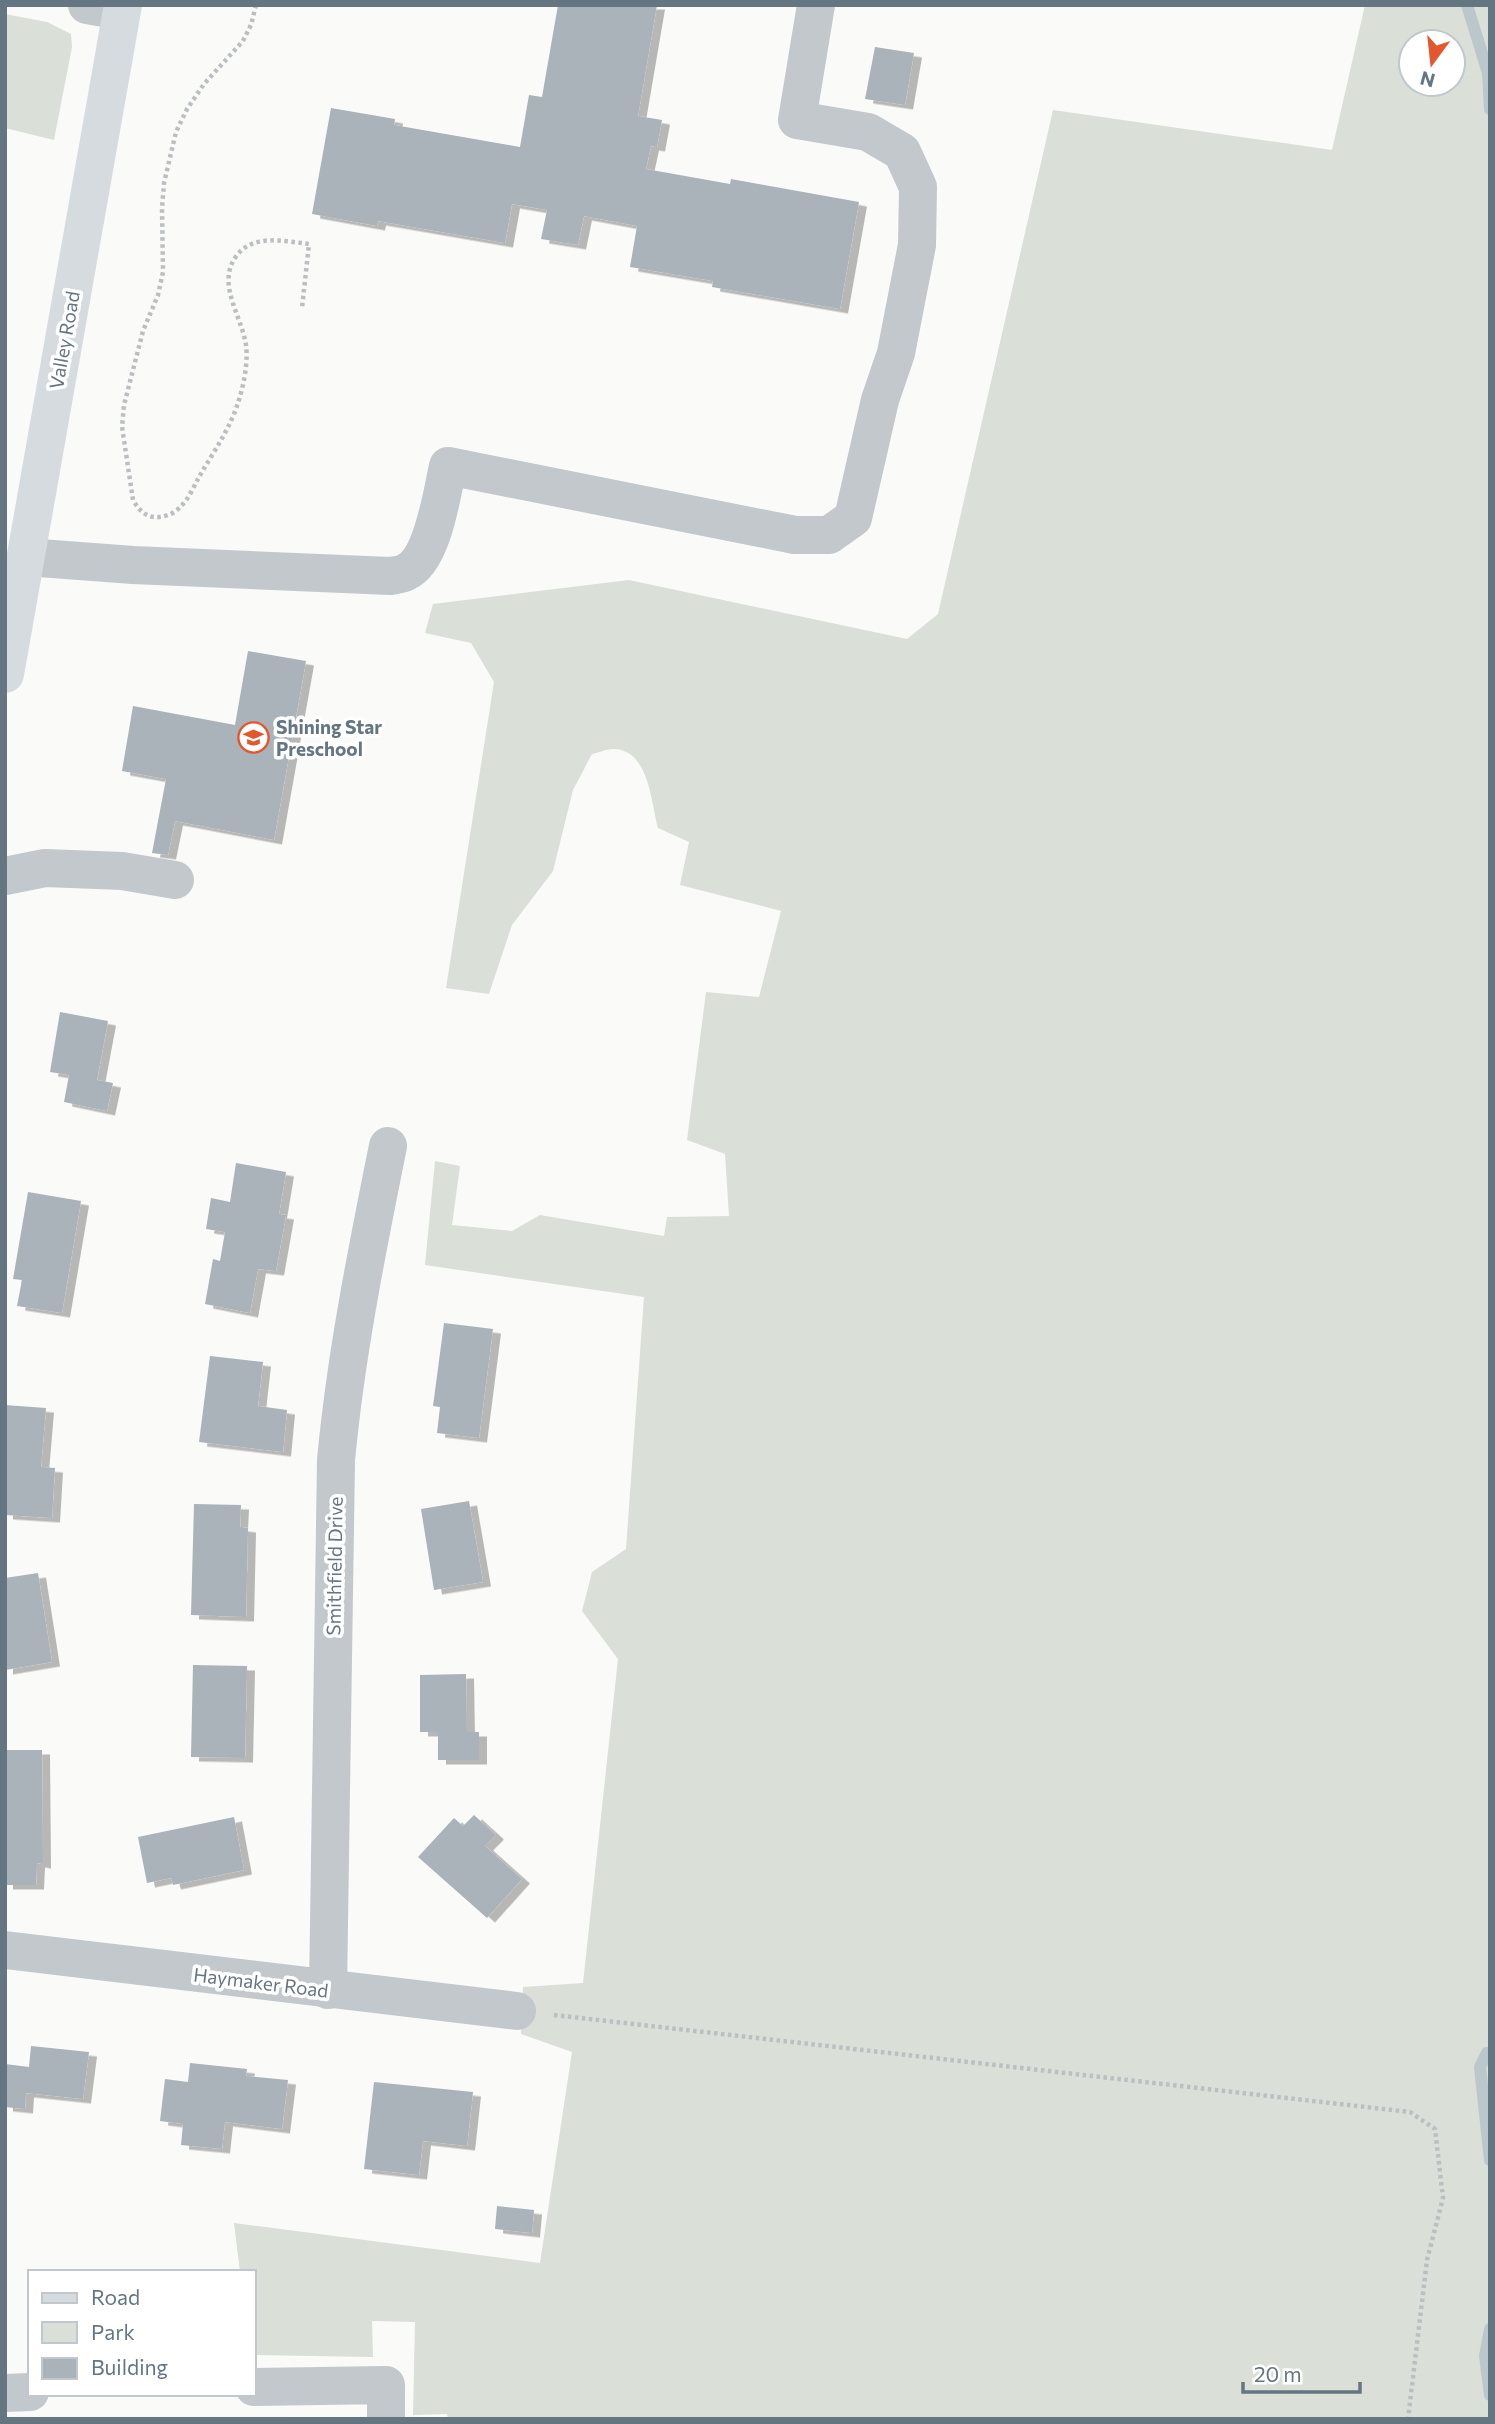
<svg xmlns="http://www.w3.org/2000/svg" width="1495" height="2424" viewBox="0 0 1495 2424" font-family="Commissioner,sans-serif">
  <defs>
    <filter id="shadow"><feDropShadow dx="8" dy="4.5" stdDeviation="0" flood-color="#0004"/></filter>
  </defs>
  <rect width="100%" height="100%" fill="#fafaf8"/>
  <g fill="#dadfd7" fill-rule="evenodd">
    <path d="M1365 5H1490V2419H448L447 2414 413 2415 415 2322 372 2321 373 2357 254 2355V2272H240L234 2223 540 2263 572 2052 521 2034 523 1987 583 1983 618 1659 582 1611 592 1572 626 1549 644 1297 425 1265 435 1161 460 1166 452 1225 512 1231 540 1215 664 1236 667 1217 729 1216 725 1154 687 1140 706 992 759 997 781 911 680 885 689 842 658 828C651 802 649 749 613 749 606 749 598 753 592 754L573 790 553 871 512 925 489 994 446 988 494 682 471 643 425 633 433 604 629 580 907 639 938 614 1053 110 1332 150ZM1411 42H1453V84H1411Z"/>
    <polygon points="5,14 47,22 71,34 72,47 54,140 5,128"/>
  </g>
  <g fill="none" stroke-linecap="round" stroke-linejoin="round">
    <g stroke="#bbc7cb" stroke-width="12">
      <polyline points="1467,5 1488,73 1490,109"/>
      <polyline points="1490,2053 1487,2053 1480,2067 1490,2160"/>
      <polyline points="1490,2329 1485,2356 1490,2395"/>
    </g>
  </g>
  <g fill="#aab3b9" filter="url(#shadow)">
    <polygon points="558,5 657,5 638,116 662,120 657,147 651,146 646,169 730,184 731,179 859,202 840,309 712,287 713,281 630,267 637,226 584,216 578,245 541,239 547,210 512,204 505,243 378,221 377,226 312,214 331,108 395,119 394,125 520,147 529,95 542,97"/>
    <polygon points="875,47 914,53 905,105 865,99"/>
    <polygon points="248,651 306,661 274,840 175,821 168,855 152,853 166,779 122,771 133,706 235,725"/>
    <polygon points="60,1012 108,1021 97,1080 113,1083 107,1111 64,1102 69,1075 50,1072"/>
    <polygon points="236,1163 286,1172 279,1214 286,1215 276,1271 258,1269 250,1313 205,1304 213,1259 220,1261 225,1232 206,1229 211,1198 230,1202"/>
    <polygon points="28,1192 81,1201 62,1313 17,1306 22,1280 13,1279"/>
    <polygon points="444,1323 493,1329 479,1438 437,1433 440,1407 433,1406"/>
    <polygon points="210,1356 263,1362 258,1406 287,1410 283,1452 199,1442"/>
    <polygon points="5,1405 46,1408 41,1467 55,1468 52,1518 5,1515"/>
    <polygon points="469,1501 483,1582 434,1590 421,1509"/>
    <polygon points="194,1504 241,1505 240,1527 248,1528 246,1617 191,1615"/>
    <polygon points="38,1573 52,1662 5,1670 5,1578"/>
    <polygon points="193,1665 247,1666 245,1758 191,1757"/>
    <polygon points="466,1674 467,1732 479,1732 479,1760 438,1760 438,1732 420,1732 420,1675"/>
    <polygon points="5,1750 42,1750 43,1864 37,1863 36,1885 5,1885"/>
    <polygon points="474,1815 496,1835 485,1846 522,1879 487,1918 418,1857 454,1818 463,1826"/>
    <polygon points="234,1817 244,1870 173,1885 171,1878 147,1883 138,1837"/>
    <polygon points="31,2046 89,2052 83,2099 26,2093 25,2109 5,2107 5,2064 29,2067"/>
    <polygon points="190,2063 247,2069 246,2076 288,2080 282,2129 225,2122 222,2149 181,2145 183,2124 160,2121 165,2079 188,2082"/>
    <polygon points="374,2082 473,2092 467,2146 423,2141 419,2175 364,2169"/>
    <polygon points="497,2206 534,2210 532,2233 495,2229"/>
  </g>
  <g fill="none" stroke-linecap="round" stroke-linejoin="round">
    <g stroke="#bbbfc2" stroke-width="4.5" stroke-dasharray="3.5 3.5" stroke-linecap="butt">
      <path d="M256 5 251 25 243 41 204 84 187 109 176 132 164 183 162 208 163 272 158 295 143 331 124 405 122 427 133 500C141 514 151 521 168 515 172 514 178 510 181 506 188 500 193 488 198 479 208 461 221 442 230 423 240 402 249 369 246 345 242 317 217 285 235 258 251 233 283 241 309 244L302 308"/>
      <polyline points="554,2015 1410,2112 1435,2129 1443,2198 1427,2260 1408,2419"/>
    </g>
    <g stroke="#c3c8cc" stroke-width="38">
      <polyline points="87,5 121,11"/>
      <path d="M26 557 133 565 390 576C395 575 401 575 406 572 433 560 442 493 448 466L795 535H829L853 518 880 400 896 353 917 245 918 187 902 152 868 132 797 120 816 5"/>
      <polyline points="5,876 45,868 122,871 175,880"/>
      <polyline points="5,1950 517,2011"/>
      <path d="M328 1990 336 1460C346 1354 367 1250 388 1146"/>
      <polyline points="254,2387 386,2385 386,2419"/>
      <polyline points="5,2393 30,2392"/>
    </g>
    <polyline stroke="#d6dbdf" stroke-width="38" points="5,674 123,5"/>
  </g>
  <defs>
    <symbol id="school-ring" viewBox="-11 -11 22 22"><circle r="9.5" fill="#fff" stroke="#e4572e" stroke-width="1.5"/><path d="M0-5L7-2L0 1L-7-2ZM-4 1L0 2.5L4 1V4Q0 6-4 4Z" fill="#e4572e"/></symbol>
  </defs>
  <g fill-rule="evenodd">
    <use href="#school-ring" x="236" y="720" width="35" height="35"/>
  </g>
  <g text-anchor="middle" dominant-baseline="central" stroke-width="7" stroke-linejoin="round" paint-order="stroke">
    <g font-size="19" fill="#657683" stroke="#fff">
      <text transform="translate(64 340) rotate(-80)">Valley Road</text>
      <text transform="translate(334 1566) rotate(-89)">Smithfield Drive</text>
      <text transform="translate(261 1982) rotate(7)">Haymaker Road</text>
    </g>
    <g font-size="19" font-weight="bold" fill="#657683" stroke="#fff" text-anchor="start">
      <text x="276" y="726">Shining Star<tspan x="276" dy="22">Preschool</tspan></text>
    </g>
  </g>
  <rect width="1495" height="2424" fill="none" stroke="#657683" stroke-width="14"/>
  <rect x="28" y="2270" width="228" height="126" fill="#ffffff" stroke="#c1c8cd" stroke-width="2"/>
  <rect x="42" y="2293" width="35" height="10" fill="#d6dbdf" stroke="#c1c8cd" stroke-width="2"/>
  <text x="91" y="2305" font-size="21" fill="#657683">Road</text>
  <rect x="42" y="2322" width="35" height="21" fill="#dadfd7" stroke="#c1c8cd" stroke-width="2"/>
  <text x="91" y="2340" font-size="21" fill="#657683">Park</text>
  <rect x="42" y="2358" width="35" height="21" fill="#aab3b9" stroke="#c1c8cd" stroke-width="2"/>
  <text x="91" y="2375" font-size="21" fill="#657683">Building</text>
  <g transform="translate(1432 63) rotate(195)"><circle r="33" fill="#ffffff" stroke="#c1c8cd" stroke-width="2"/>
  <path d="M0-5L12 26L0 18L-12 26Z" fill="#e4572e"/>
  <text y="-10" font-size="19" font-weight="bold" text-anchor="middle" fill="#657683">N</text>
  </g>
  <path d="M1243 2382v10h117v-10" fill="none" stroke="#657683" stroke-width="3.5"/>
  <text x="1254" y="2382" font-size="21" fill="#657683" stroke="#ffffff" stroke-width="5" paint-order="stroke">20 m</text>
</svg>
